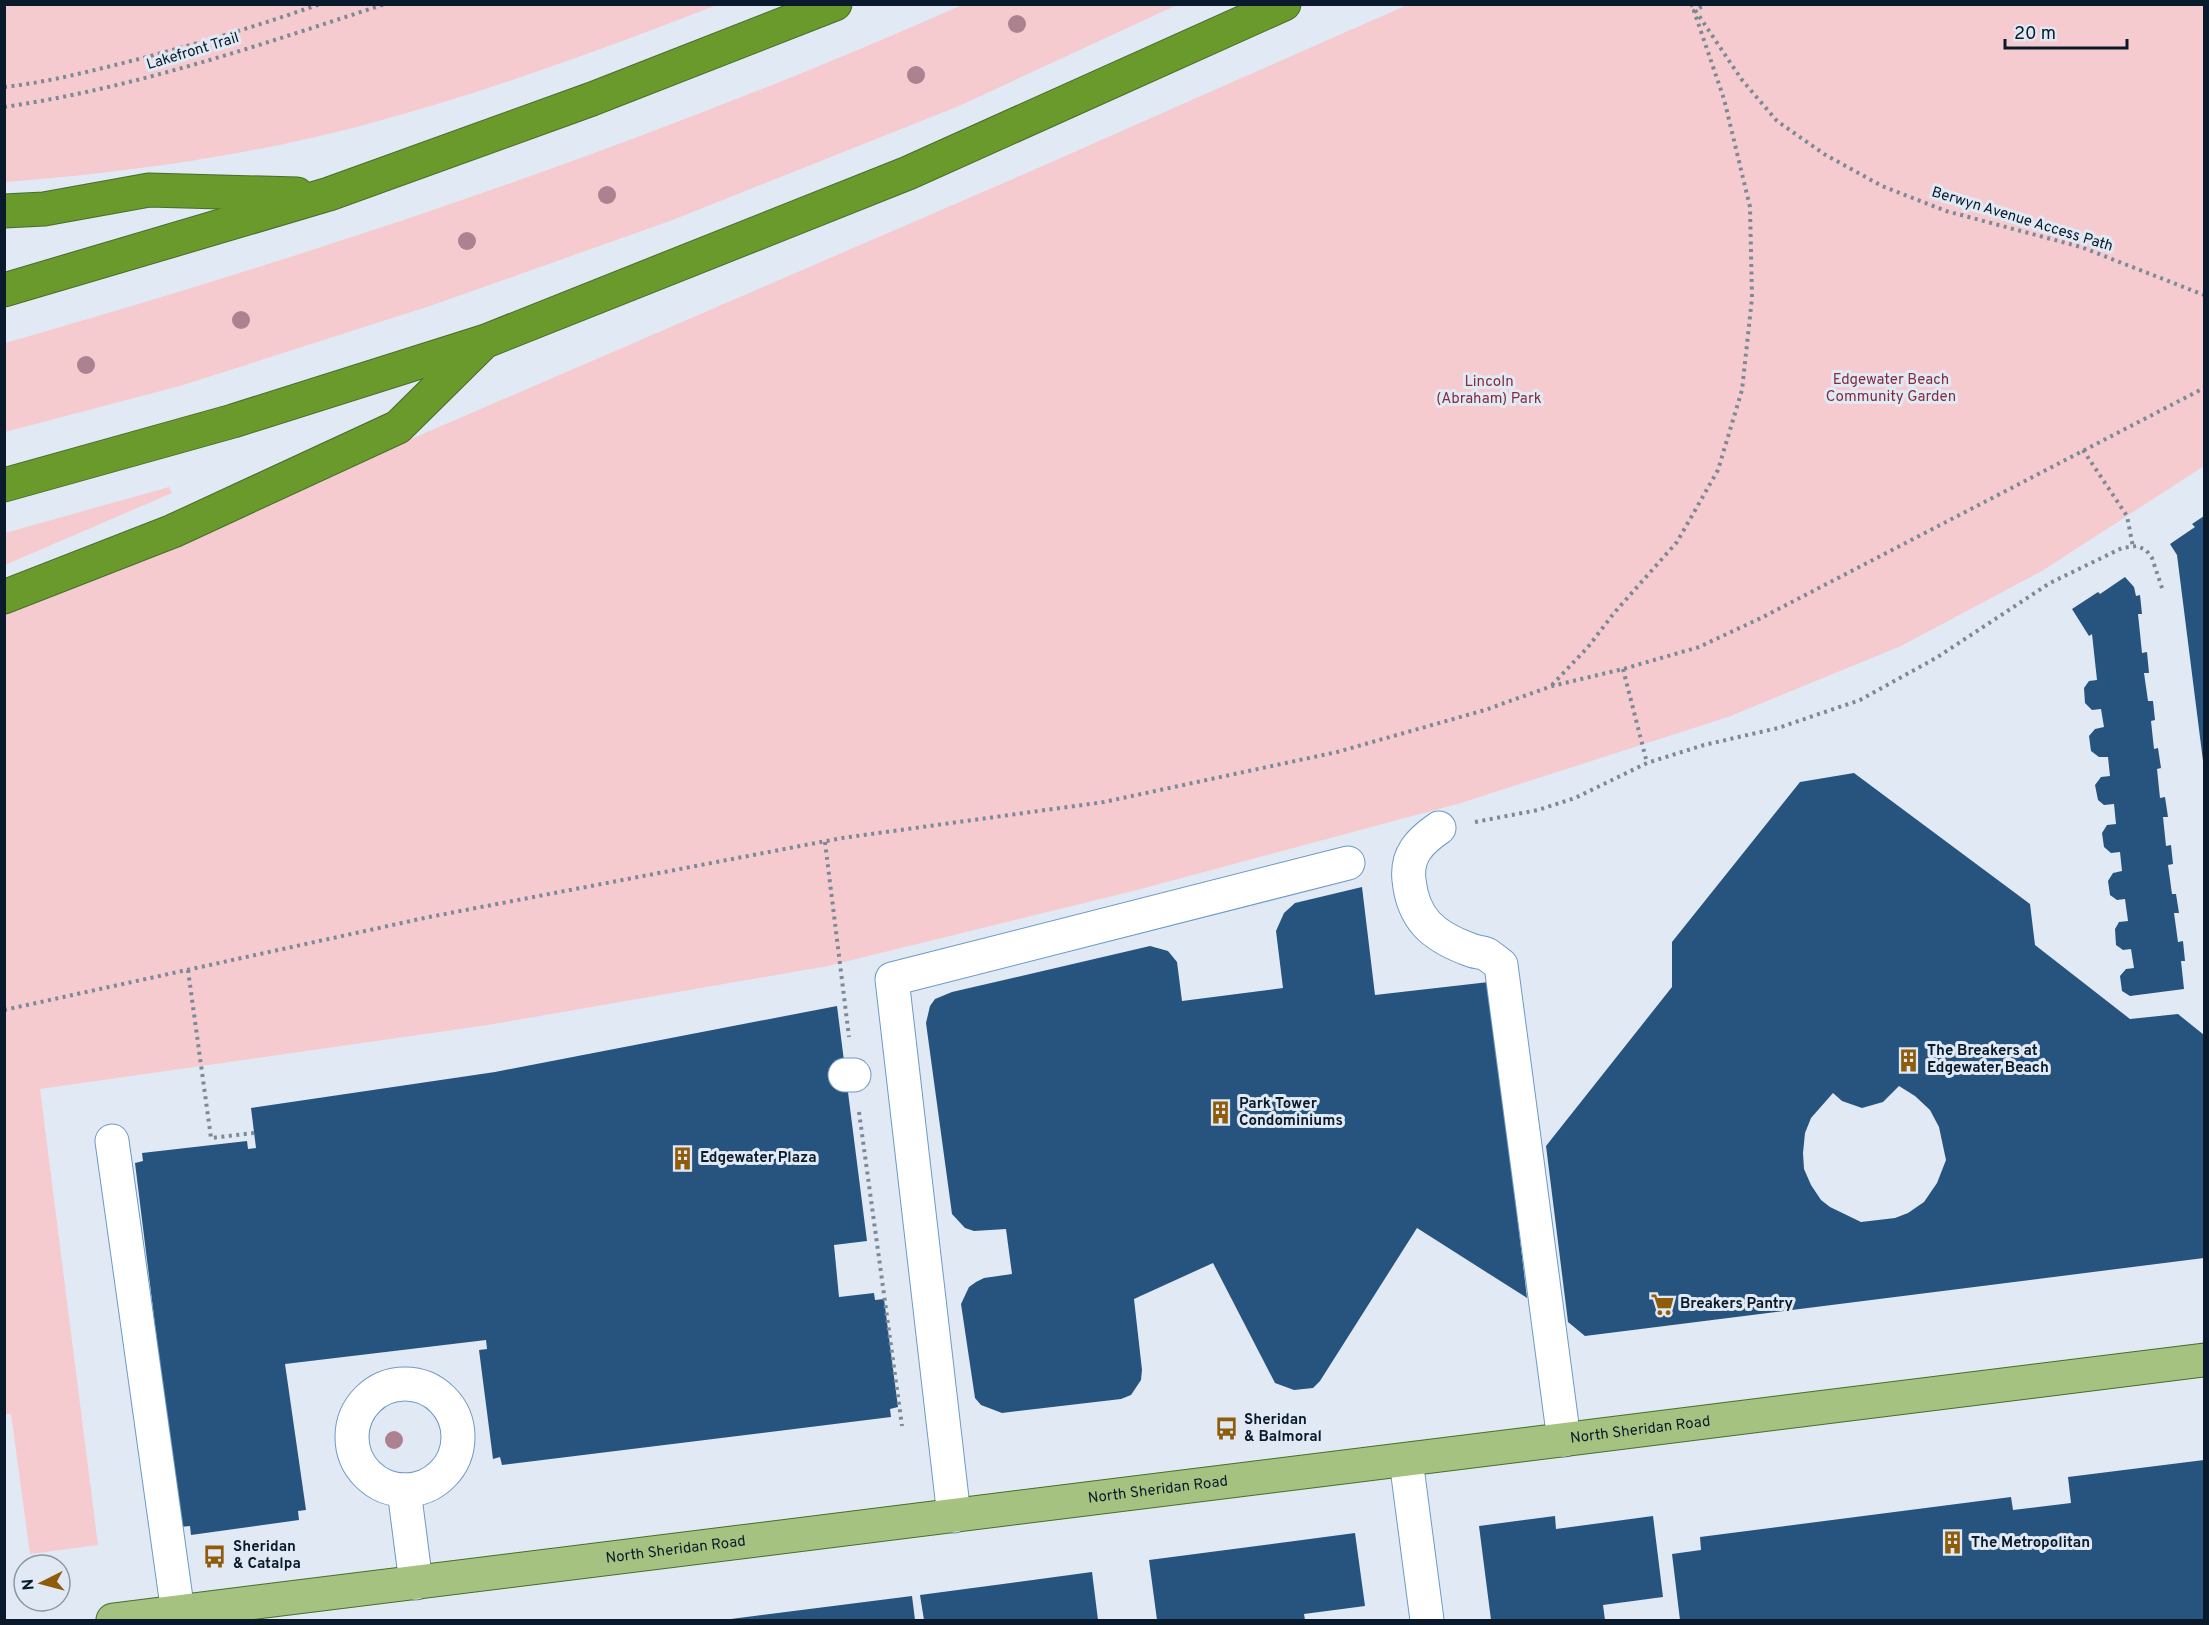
<svg xmlns="http://www.w3.org/2000/svg" width="2209" height="1625" viewBox="0 0 2209 1625" font-family="Overpass,sans-serif">
  <rect width="100%" height="100%" fill="#e1eaf4"/>
  <g fill="#f6cbd0">
    <path d="M5 4H717V5C601 50 484 93 364 125 247 156 125 173 5 182Z"/>
    <path d="M962 5H1177L959 106 670 221 430 306 180 386 5 432V343C331 250 652 142 962 5Z"/>
    <polygon points="1407,5 2204,5 2204,466 2042,571 1901,646 1728,717 1461,803 1137,890 828,966 488,1025 40,1089 98,1545 30,1554 11,1414 4,1414 4,615 1022,175"/>
    <polygon points="169,487 172,493 5,565 5,533"/>
  </g>
  <g fill="#27537f" fill-rule="evenodd">
    <polygon points="2204,516 2204,761 2203,761 2177,555 2170,544 2195,527 2192,524"/>
    <polygon points="2125,577 2134,587 2136,596 2140,595 2142,614 2138,614 2142,653 2147,652 2149,673 2144,673 2148,701 2153,701 2155,720 2151,721 2154,749 2158,748 2161,768 2157,769 2160,798 2165,797 2168,817 2163,817 2166,846 2171,845 2173,864 2168,865 2172,894 2176,894 2179,913 2174,913 2178,942 2183,941 2185,961 2181,961 2184,989 2130,996 2122,991 2120,976 2126,969 2134,968 2131,949 2123,950 2116,945 2115,929 2119,922 2128,921 2125,899 2117,900 2110,895 2108,881 2113,873 2122,871 2120,852 2111,853 2104,847 2102,833 2107,825 2116,824 2114,804 2104,805 2098,800 2095,785 2101,777 2110,776 2108,757 2099,757 2091,751 2089,736 2095,729 2104,727 2101,709 2092,710 2085,703 2084,688 2089,681 2097,680 2092,634 2089,636 2072,609 2098,592 2100,594"/>
    <path d="M1854 773 2030 904 2035 945 2130 1019 2178 1014 2204 1035V1258L1585 1336 1568 1322 1546 1146 1672 987V942L1800 782ZM1899 1086 1915 1096 1930 1110 1939 1127 1946 1160 1937 1183 1924 1202 1908 1213 1895 1218 1861 1222 1830 1207 1821 1200 1811 1185 1804 1169 1803 1153 1805 1133 1811 1118 1833 1093 1842 1101 1862 1108 1883 1102Z"/>
    <polygon points="1362,887 1375,995 1489,982 1527,1298 1417,1228 1320,1381 1313,1388 1294,1390 1275,1383 1213,1263 1134,1299 1142,1370 1141,1380 1131,1395 1121,1399 1002,1413 981,1405 975,1398 961,1304 969,1287 976,1282 984,1278 1012,1274 1006,1229 974,1231 965,1228 952,1214 926,1023 930,1006 935,999 952,992 1150,946 1168,951 1177,962 1182,1001 1283,988 1276,931 1284,913 1295,903"/>
    <polygon points="837,1006 867,1241 834,1245 839,1297 874,1293 875,1300 884,1299 898,1407 890,1409 891,1417 502,1465 500,1457 493,1459 479,1350 487,1349 486,1340 285,1364 306,1510 298,1511 299,1520 191,1535 190,1526 180,1527 135,1163 143,1161 142,1153 247,1141 248,1149 256,1148 251,1108 495,1072"/>
    <polygon points="2204,1460 2204,1620 1680,1620 1672,1554 1701,1550 1700,1537 2011,1497 2013,1510 2071,1503 2068,1477"/>
    <polygon points="1555,1516 1556,1529 1653,1516 1663,1597 1603,1605 1605,1620 1491,1620 1479,1526"/>
    <polygon points="1355,1533 1365,1606 1304,1614 1305,1620 1157,1620 1149,1560"/>
    <polygon points="1092,1572 1098,1620 924,1620 920,1595"/>
    <polygon points="912,1596 915,1620 731,1620 731,1619"/>
  </g>
  <g fill="none" stroke-linecap="round" stroke-linejoin="round">
    <defs>
      <g id="minor">
        <path d="M1439 828C1420 841 1406 855 1409 880 1413 919 1433 936 1468 949 1474 952 1481 952 1486 954 1491 957 1497 962 1501 965L1564 1440"/>
        <polyline points="845,1075 854,1075"/>
        <polyline points="112,1141 179,1620"/>
        <circle cx="405" cy="1437" r="53"/>
        <polyline points="1406,1460 1427,1620"/>
        <polyline points="404,1490 416,1583"/>
        <polyline points="954,1516 892,979 1348,863"/>
      </g>
      <g id="major">
        <path id="s1" d="M113 1620 2204 1360"/>
      </g>
      <g id="highway">
        <polyline points="4,211 44,209 149,190 297,194"/>
        <polyline points="4,290 329,194 592,99 835,4"/>
        <polyline points="4,485 233,421 486,341 908,173 1284,4"/>
        <polyline points="4,597 173,531 398,427 480,346"/>
      </g>
    </defs>
    <use href="#minor" stroke="#6d99c6" stroke-width="35"/>
    <use href="#major" stroke="#476d2b" stroke-width="35"/>
    <use href="#highway" stroke="#476d2b" stroke-width="35"/>
    <g stroke="#7c8a97" stroke-width="4" stroke-dasharray="3 4.5" stroke-linecap="butt">
      <polyline points="1691,4 1742,80 1777,121 1824,154 1882,186 1946,211 2081,247 2204,295"/>
      <path d="M4 87C50 82 95 70 139 59 200 43 261 25 320 4"/>
      <path d="M4 107C135 88 260 45 385 4"/>
      <polyline points="2083,450 2127,516 2133,547"/>
      <polyline points="1623,669 1647,763"/>
      <polyline points="1552,685 1588,647 1614,613 1677,542 1718,470 1742,390 1752,298 1750,207 1724,99 1694,11 1706,4"/>
      <polyline points="1475,822 1538,810 1575,798 1647,763 1704,745 1778,728 1860,700 1936,658 2050,583 2122,548 2137,546 2146,550 2152,558 2163,591"/>
      <polyline points="825,842 849,1037"/>
      <polyline points="188,970 211,1138 254,1133"/>
      <polyline points="4,1010 429,917 842,838 1104,802 1337,752 1485,710 1552,686 1623,669 1699,647 1763,617 2204,388"/>
      <polyline points="859,1112 902,1426"/>
    </g>
    <use href="#minor" stroke="#fff" stroke-width="33"/>
    <use href="#major" stroke="#a5c280" stroke-width="33"/>
    <use href="#highway" stroke="#699a2b" stroke-width="33"/>
  </g>
  <g fill="#ad8290">
    <circle cx="1017" cy="24" r="9"/>
    <circle cx="916" cy="75" r="9"/>
    <circle cx="607" cy="195" r="9"/>
    <circle cx="467" cy="241" r="9"/>
    <circle cx="241" cy="320" r="9"/>
    <circle cx="86" cy="365" r="9"/>
    <circle cx="394" cy="1440" r="9"/>
  </g>
  <defs>
    <symbol id="building-bare" viewBox="-9 -9 18 18"><path d="M-4-6H4V6H1V3H-1V6H-4ZM-2.5-4.3h1.7v1.8h-1.7ZM.8-4.3h1.7v1.8H.8ZM-2.5-1h1.7V.8h-1.7ZM.8-1h1.7V.8H.8Z" fill="#8f5c0c" stroke="#e1eaf4" stroke-width="2.5" paint-order="stroke"/></symbol>
    <symbol id="supermarket-bare" viewBox="-9 -9 18 18"><path d="M-6-5.5h2.5l.6 2H6L4.5 2H-2.5L-4.4-4H-6ZM-1.5 3.2a1.3 1.3 0 1 0 .1 0ZM3 3.2a1.3 1.3 0 1 0 .1 0Z" fill="#8f5c0c" stroke="#e1eaf4" stroke-width="2.5" paint-order="stroke"/></symbol>
    <symbol id="bus-bare" viewBox="-9 -9 18 18"><path d="M-5-6H5V4H4V6H2V4H-2V6H-4V4H-5ZM-3.5-4V0h7V-4ZM-3.5 1.2v1.5H-2V1.2ZM2 1.2v1.5H3.5V1.2Z" fill="#8f5c0c" stroke="#e1eaf4" stroke-width="2.5" paint-order="stroke"/></symbol>
  </defs>
  <g fill-rule="evenodd">
    <use href="#building-bare" x="1892" y="1044" width="33" height="33"/>
    <use href="#building-bare" x="1204" y="1096" width="33" height="33"/>
    <use href="#building-bare" x="666" y="1142" width="33" height="33"/>
    <use href="#supermarket-bare" x="1646" y="1288" width="33" height="33"/>
    <use href="#bus-bare" x="1210" y="1412" width="33" height="33"/>
    <use href="#building-bare" x="1936" y="1526" width="33" height="33"/>
    <use href="#bus-bare" x="198" y="1540" width="33" height="33"/>
  </g>
  <g text-anchor="middle" dominant-baseline="central" stroke-width="6" stroke-linejoin="round" paint-order="stroke">
    <g font-size="15" fill="#081a2b" stroke="#e1eaf4">
      <text transform="translate(193 52) rotate(-17)">Lakefront Trail</text>
      <text transform="translate(2022 220) rotate(17)">Berwyn Avenue Access Path</text>
      <text stroke="none"><textPath href="#s1" startOffset="1539">North Sheridan Road</textPath></text>
      <text stroke="none"><textPath href="#s1" startOffset="1053">North Sheridan Road</textPath></text>
      <text stroke="none"><textPath href="#s1" startOffset="567">North Sheridan Road</textPath></text>
    </g>
    <g font-size="15" fill="#822c3f" stroke="#e1eaf4">
      <text x="1891" y="380">Edgewater Beach<tspan x="1891" dy="17">Community Garden</tspan></text>
      <text x="1489" y="382">Lincoln<tspan x="1489" dy="17">(Abraham) Park</tspan></text>
    </g>
    <g font-size="15" font-weight="bold" fill="#081a2b" stroke="#e1eaf4" text-anchor="start">
      <text x="1927" y="1051">The Breakers at<tspan x="1927" dy="17">Edgewater Beach</tspan></text>
      <text x="1239" y="1104">Park Tower<tspan x="1239" dy="17">Condominiums</tspan></text>
      <text x="700" y="1158">Edgewater Plaza</text>
      <text x="1680" y="1304">Breakers Pantry</text>
      <text x="1244" y="1420">Sheridan<tspan x="1244" dy="17">&amp; Balmoral</tspan></text>
      <text x="1971" y="1543">The Metropolitan</text>
      <text x="233" y="1547">Sheridan<tspan x="233" dy="17">&amp; Catalpa</tspan></text>
    </g>
  </g>
  <rect width="2209" height="1625" fill="none" stroke="#081a2b" stroke-width="12"/>
  <g transform="translate(42 1583) rotate(264)"><circle r="28" fill="#e1eaf4" stroke="#8a97a4" stroke-width="1.5"/>
  <path d="M0-4.5L10 22L0 15L-10 22Z" fill="#8f5c0c"/>
  <text y="-9" font-size="16" font-weight="bold" text-anchor="middle" fill="#081a2b">N</text>
  </g>
  <path d="M2005 39v9h122v-9" fill="none" stroke="#081a2b" stroke-width="3"/>
  <text x="2014" y="39" font-size="18" fill="#081a2b" stroke="#e1eaf4" stroke-width="4.5" paint-order="stroke">20 m</text>
</svg>
